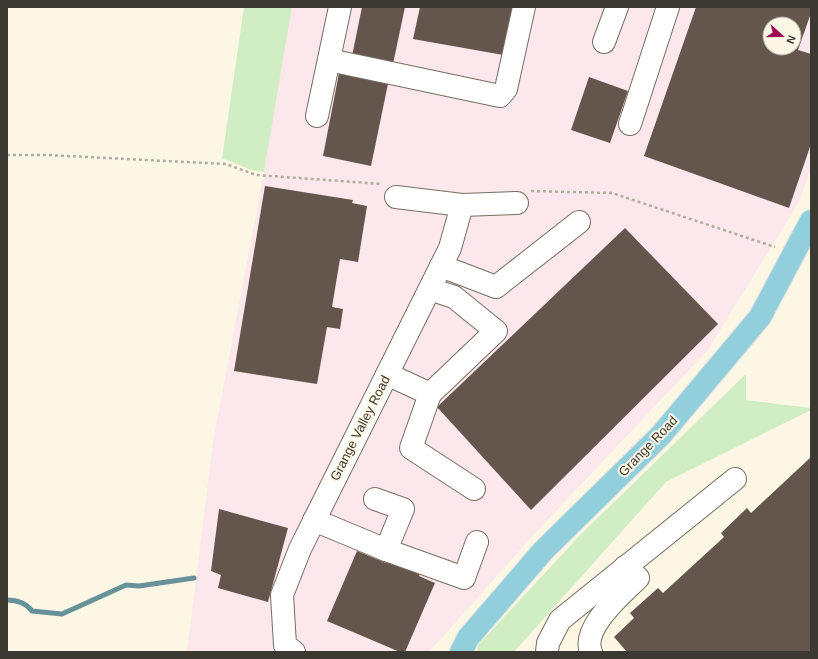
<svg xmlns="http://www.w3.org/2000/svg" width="818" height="659" viewBox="0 0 818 659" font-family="Arial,sans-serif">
  <rect width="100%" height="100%" fill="#fcf7e5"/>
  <path fill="#fce7ec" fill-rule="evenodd" d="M292 7H811V168L799 202 707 351 536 532 429 652H187L213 442 264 172ZM770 24H794V48H770Z"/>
  <g fill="#d1edc3">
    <path d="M244 7H292L264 172C249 172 237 162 222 159Z"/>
    <polygon points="746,374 746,400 811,408 811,410 666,482 514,652 477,652 478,645 581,534"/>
  </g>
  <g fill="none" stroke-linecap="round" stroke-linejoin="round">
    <path stroke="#689299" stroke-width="5" d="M7 600C17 600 26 603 32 611L62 614 126 585 139 586 194 578"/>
  </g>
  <g fill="#65564d" fill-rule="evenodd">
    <polygon points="362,7 405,7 393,64 352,56"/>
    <polygon points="420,7 518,7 509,56 413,39"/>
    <path d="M696 7H811V13L798 50 811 54V144L789 208 644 156ZM770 24H794V48H770Z"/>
    <polygon points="340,68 389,79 371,166 323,156"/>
    <polygon points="589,77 628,91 610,143 571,130"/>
    <polygon points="265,186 353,200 352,203 367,206 358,262 340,259 332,307 343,309 340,329 327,327 317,384 234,371"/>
    <polygon points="625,228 718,324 531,510 437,407"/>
    <polygon points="811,457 811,652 627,652 614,637 634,618 630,613 658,588 663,593 724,537 721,533 747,508 751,513"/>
    <polygon points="219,509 288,528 268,602 218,588 221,575 211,571"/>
    <polygon points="357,551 386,563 390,555 422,569 419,576 435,583 405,652 400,652 327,621"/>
  </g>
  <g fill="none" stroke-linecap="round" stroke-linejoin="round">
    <defs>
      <g id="minor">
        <polyline points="604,42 617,7"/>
        <polyline points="329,60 500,96 506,89 524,7"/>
        <polyline points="317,116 340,7"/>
        <polyline points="630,124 668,7"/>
        <polyline points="396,197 462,205"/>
        <polyline points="441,266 496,287 579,222"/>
        <polyline points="430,289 454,297 496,331 430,394"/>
        <polyline points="387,374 430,394 411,448 474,489"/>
        <polyline points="375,499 403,509 386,550"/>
        <polyline points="314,520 386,550 464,578 477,542"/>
        <polyline points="294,652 285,645 282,595 300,549 450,248 462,205 517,203"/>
        <polyline points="547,652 548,643 560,620 735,479"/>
        <path d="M591 652C581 628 622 594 638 578L625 567"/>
      </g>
      <polyline id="major" points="461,652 468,638 543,551 661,435 760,317 811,221"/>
    </defs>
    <use href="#minor" stroke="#747061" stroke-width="24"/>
    <use href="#major" stroke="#e0dfde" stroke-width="24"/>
    <g stroke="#b1ada0" stroke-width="2.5" stroke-dasharray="3 3" stroke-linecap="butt">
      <polyline points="7,155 47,155 226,164 256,175 382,184"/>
      <polyline points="531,191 612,193 775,247"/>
    </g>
    <use href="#minor" stroke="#fff" stroke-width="22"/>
    <use href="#major" stroke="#91cfdd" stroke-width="22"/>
  </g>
  <g text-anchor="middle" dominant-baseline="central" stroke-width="4" stroke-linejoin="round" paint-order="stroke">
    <g font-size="13" fill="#3b3932" stroke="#fcf7e5">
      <text transform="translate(360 428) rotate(-63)">Grange Valley Road</text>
      <text transform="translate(648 446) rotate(-46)">Grange Road</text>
    </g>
  </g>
  <rect width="818" height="659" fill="none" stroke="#3b3932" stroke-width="16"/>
  <g transform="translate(782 36) rotate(111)"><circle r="19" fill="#fcf7e5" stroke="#afab9d"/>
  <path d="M0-3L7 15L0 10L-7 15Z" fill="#9d0651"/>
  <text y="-6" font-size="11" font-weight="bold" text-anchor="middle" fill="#3b3932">N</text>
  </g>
</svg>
